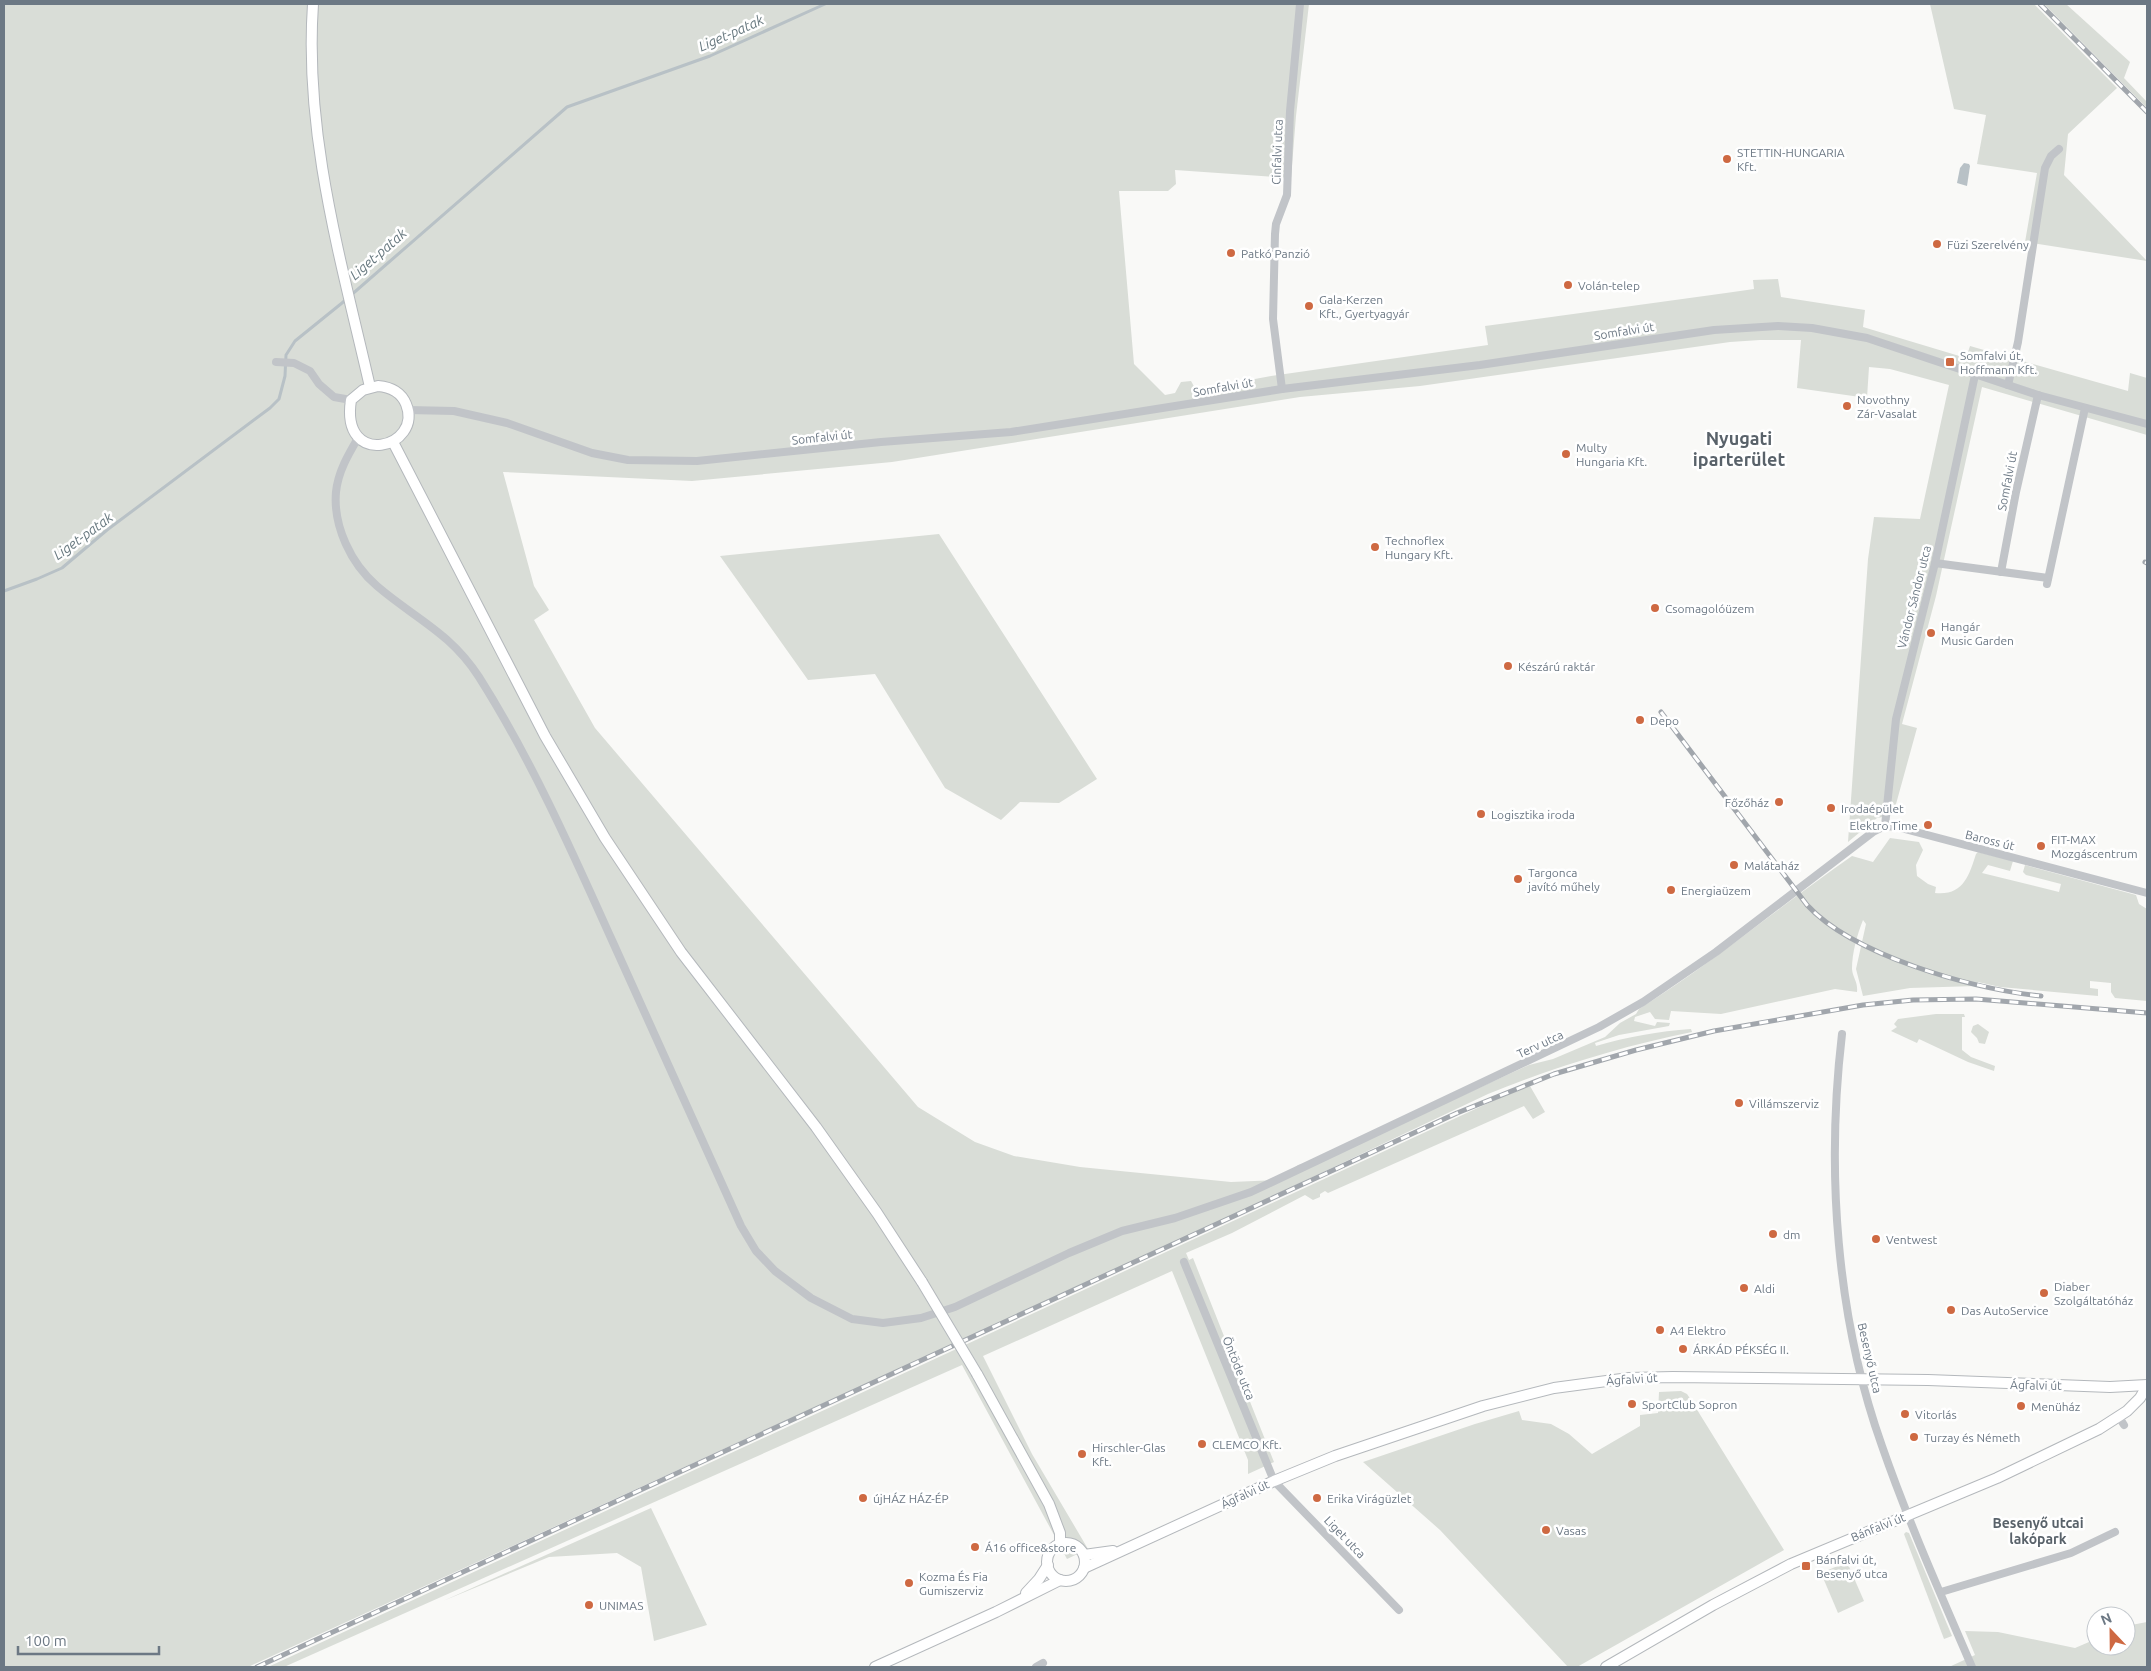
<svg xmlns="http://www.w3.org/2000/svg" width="2151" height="1671" viewBox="0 0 2151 1671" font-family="Ubuntu,sans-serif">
  <rect width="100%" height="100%" fill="#f9f9f7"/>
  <g fill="#d9ddd7">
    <path d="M4 4H1309L1296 116 1291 178 1175 170 1176 184 1168 191H1119L1134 364 1165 395 1175 393 1181 382 1191 381 1196 390 1271 376 1488 345 1485 326 1726 293 1754 289 1753 280 1778 279 1781 297 1865 310 1863 327 1966 358 1970 346 2128 391 2130 373 2147 378V435L1982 387 1936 596 1902 724 1917 728 1893 815 1877 818 1848 842 1868 559 1874 517 1920 519 1949 385 1890 369 1869 367 1867 398 1797 388 1801 340H1760L1730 342 1420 386 1300 397 892 462 692 481 503 472 534 586 549 610 534 620 595 728 918 1107 975 1142 1014 1156 1080 1167 1231 1182 1278 1180 1298 1165 1326 1158 1529 1065 1553 1059 1605 1037 1620 1023 1636 1014 1639 1009C1713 963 1780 906 1852 856L1873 862 1890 838 1919 842 1923 850 1916 865 1917 876 1928 884 1936 887 1935 893C1963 896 1969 876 1976 854L1978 852 2013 861 2010 871 1988 865 1982 873 2059 892 2061 884 2026 875 2023 872 2025 865 2136 895 2139 904 2147 909V1001L2115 998 2111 992V983L2090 981V988L2098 989V996L2000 987 1978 982 1976 986 1910 988 1863 996 1856 969 1866 924 1863 920C1857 935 1852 953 1852 969 1853 979 1858 981 1857 992L1835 989 1721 1014 1671 1011 1669 1020 1655 1019 1650 1012 1635 1017 1634 1021 1655 1026 1657 1022 1670 1023 1669 1026 1619 1035 1595 1043 1596 1046C1627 1037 1659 1031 1691 1029L1692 1032C1623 1046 1554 1067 1488 1094L1180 1240 248 1667H4Z"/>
    <polygon points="1930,4 2034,4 2117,88 2068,134 2064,175 2147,261 2025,242 2037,173 1977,164 1986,115 1954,109"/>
    <polygon points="2044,4 2066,4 2130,62 2124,78 2147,102 2147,108"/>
    <polygon points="939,534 1097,779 1059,803 1020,802 1001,820 945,788 875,674 808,680 720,556"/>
    <polygon points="1936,1014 1964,1014 1965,1017 1962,1017 1962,1050 1971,1057 1995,1066 1994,1071 1968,1062 1919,1039 1917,1043 1891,1031 1897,1027 1894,1024 1898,1019"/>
    <polygon points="1978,1024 1989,1032 1985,1044 1979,1043 1977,1038 1971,1032 1973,1026"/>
    <polygon points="1530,1086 1545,1112 1533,1119 1524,1106 1328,1193 1325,1191 1320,1194 1320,1197 1313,1200 1305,1195 1232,1233 1186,1253 1189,1260 1193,1258 1274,1462 1248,1474 1248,1460 1172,1271 983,1356 1032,1454 1088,1549 1067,1559 962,1365 284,1667 268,1667 1497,1099"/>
    <polygon points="1681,1391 1687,1394 1691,1400 1784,1550 1577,1667 1568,1667 1440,1530 1363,1462 1475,1424 1519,1411 1522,1420 1551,1424 1569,1434 1592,1454 1640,1426 1640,1415 1658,1413 1659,1392"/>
    <polygon points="651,1508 707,1625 654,1641 641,1567 617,1553 549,1557 443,1601"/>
    <polygon points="1906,1532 1909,1533 1952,1636 1944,1639 1904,1534"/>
    <polygon points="1847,1562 1864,1601 1838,1613 1821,1573"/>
    <polygon points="2147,1622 2147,1667 1949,1667 1975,1655 1965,1631 1998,1632 2075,1648 2096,1639 2096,1646 2126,1646 2126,1626"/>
  </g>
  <polygon fill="#b8c1c6" points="1964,163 1969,164 1970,166 1967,186 1957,183 1960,168"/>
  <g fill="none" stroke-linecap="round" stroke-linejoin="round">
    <polyline stroke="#b8c1c6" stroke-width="3" points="4,591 37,579 62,568 107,530 270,408 279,399 285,376 286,355 295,341 342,303 567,107 710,56 825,4"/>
    <defs>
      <g id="secondary">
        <path d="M313 4C304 135 341 260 370 387"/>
        <path d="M378 386C390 387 401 392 406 404 424 448 340 470 351 400L363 390Z"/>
        <polyline points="393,442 545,736 605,838 681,952 816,1127 877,1213 922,1282"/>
        <polyline points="977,1374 1049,1504 1060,1533 1060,1544"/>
        <circle cx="1066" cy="1562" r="19"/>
        <polyline points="1084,1555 1113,1551"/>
        <polyline points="1084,1568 1274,1481 1335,1456 1483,1406 1554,1388 1629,1378 1673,1377 1928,1380 2110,1387 2147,1385"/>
        <polyline points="1026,1593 1039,1579 1048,1565"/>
        <polyline points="875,1667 996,1612 1060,1580"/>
        <polyline points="1606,1667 1713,1605 1791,1564 1997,1478 2099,1429 2127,1411 2140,1398 2147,1386"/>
      </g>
    </defs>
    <use href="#secondary" stroke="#b4b8bc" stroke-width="12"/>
    <g stroke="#c1c4c8" stroke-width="8">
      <polyline points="276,362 294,363 310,371 319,384 334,397 351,400"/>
      <polyline points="2008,385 2018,342 2045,168 2051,156 2059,149"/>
      <polyline points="1282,389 1273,319 1275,234 1276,224 1287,195 1290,111 1300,4"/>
      <polyline points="408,410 454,411 507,423 592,453 628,460 697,461 881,442 1011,432 1282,389 1480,365 1714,330 1778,326 1812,328 1867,338 2038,395 2147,424"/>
      <path d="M358 438C348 455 338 472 336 492 333 526 351 564 377 586 414 618 450 632 479 677 531 759 571 849 611 938 654 1034 697 1130 741 1226L756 1251 775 1271 811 1298 852 1319 883 1323 921 1318 955 1307 1069 1253 1122 1231 1175 1218 1251 1192 1599 1027 1643 1002 1716 952 1873 832 1885 826"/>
      <polyline points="1935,563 2048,578"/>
      <polyline points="2001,572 2016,492 2038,395"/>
      <polyline points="2047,584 2085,408"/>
      <polyline points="1885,826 1896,719 1935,563 1975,375"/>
      <polyline points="1885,826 1897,827 2147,893"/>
      <path d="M1842 1034C1826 1170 1836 1317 1882 1446 1908 1521 1941 1595 1972 1667"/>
      <polyline points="1184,1262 1274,1481 1399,1610"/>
      <polyline points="2119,1417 2124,1425"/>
      <polyline points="1941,1592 2071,1553 2115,1532"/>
      <polyline points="1036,1667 1043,1663"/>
    </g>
    <use href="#secondary" stroke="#fff" stroke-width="10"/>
    <defs>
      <g id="rail">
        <polyline points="2040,4 2147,112"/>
        <polyline points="2145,562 2147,563"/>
        <path d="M1661 712 1807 905C1854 956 1973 989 2041 996"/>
        <polyline points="257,1667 1457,1113 1554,1074 1636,1050 1714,1031 1863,1005 1913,1000 1976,999 2147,1013"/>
      </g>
    </defs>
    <use href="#rail" stroke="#a1a6ac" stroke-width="5"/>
    <use href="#rail" stroke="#fff" stroke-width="3" stroke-dasharray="9" stroke-linecap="butt"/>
    <defs>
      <polyline id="secondary-bridge" points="922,1282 977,1374"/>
    </defs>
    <use href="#secondary-bridge" stroke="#b4b8bc" stroke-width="12" stroke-linecap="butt"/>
    <use href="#secondary-bridge" stroke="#fff" stroke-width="10"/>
  </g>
  <g fill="#ce6942" stroke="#fff" stroke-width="2">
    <circle cx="1727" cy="159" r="5"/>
    <circle cx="1937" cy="244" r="5"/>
    <circle cx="1231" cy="253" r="5"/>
    <circle cx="1568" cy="285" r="5"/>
    <circle cx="1309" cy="306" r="5"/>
    <rect x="1945" y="357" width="10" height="10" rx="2.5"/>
    <circle cx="1847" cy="406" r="5"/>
    <circle cx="1566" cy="454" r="5"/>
    <circle cx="1375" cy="547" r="5"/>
    <circle cx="1655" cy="608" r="5"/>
    <circle cx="1931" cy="633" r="5"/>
    <circle cx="1508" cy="666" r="5"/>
    <circle cx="1640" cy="720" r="5"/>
    <circle cx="1779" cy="802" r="5"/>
    <circle cx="1831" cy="808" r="5"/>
    <circle cx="1481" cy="814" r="5"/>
    <circle cx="1928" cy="825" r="5"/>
    <circle cx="2041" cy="846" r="5"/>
    <circle cx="1734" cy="865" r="5"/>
    <circle cx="1518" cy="879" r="5"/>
    <circle cx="1671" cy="890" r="5"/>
    <circle cx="1739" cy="1103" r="5"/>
    <circle cx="1773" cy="1234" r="5"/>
    <circle cx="1876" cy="1239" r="5"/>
    <circle cx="1744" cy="1288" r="5"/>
    <circle cx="2044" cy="1293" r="5"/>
    <circle cx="1951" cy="1310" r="5"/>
    <circle cx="1660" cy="1330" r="5"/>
    <circle cx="1683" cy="1349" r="5"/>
    <circle cx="1632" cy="1404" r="5"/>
    <circle cx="2021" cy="1406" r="5"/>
    <circle cx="1905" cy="1414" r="5"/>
    <circle cx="1914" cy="1437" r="5"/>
    <circle cx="1202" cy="1444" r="5"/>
    <circle cx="1082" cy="1454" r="5"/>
    <circle cx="863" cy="1498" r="5"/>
    <circle cx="1317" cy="1498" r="5"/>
    <circle cx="1546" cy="1530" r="5"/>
    <circle cx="975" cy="1547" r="5"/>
    <rect x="1801" y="1561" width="10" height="10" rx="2.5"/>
    <circle cx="909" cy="1583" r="5"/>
    <circle cx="589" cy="1605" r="5"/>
  </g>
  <g text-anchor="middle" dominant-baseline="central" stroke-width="5" stroke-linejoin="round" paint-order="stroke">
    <g font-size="12" fill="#6c7884" stroke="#fff">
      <text transform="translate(1277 152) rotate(-88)">Cinfalvi utca</text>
      <text transform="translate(1624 331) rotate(-9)">Somfalvi út</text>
      <text transform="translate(1223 387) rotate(-10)">Somfalvi út</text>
      <text transform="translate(822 437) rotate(-6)">Somfalvi út</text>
      <text transform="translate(2007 481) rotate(-79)">Somfalvi út</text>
      <text transform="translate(1914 597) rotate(-76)">Vándor Sándor utca</text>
      <text transform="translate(1990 840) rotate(14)">Baross út</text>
      <text transform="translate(1540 1044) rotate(-25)">Terv utca</text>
      <text transform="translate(1870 1358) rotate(77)">Besenyő utca</text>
      <text transform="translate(1239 1368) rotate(68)">Öntöde utca</text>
      <text transform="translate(1632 1379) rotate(-4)">Ágfalvi út</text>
      <text transform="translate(2036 1385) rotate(1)">Ágfalvi út</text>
      <text transform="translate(1245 1494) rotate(-25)">Ágfalvi út</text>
      <text transform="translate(1878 1527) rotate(-22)">Bánfalvi út</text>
      <text transform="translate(1345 1537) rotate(46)">Liget utca</text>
    </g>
    <g font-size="12" fill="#6c7884" stroke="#fff" text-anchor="start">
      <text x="1737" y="152">STETTIN-HUNGARIA<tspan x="1737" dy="14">Kft.</tspan></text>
      <text x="1947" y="244">Füzi Szerelvény</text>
      <text x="1241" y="253">Patkó Panzió</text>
      <text x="1578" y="285">Volán-telep</text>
      <text x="1319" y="299">Gala-Kerzen<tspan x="1319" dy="14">Kft., Gyertyagyár</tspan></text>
      <text x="1960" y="355">Somfalvi út,<tspan x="1960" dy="14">Hoffmann Kft.</tspan></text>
      <text x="1857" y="399">Novothny<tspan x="1857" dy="14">Zár-Vasalat</tspan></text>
      <text x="1576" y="447">Multy<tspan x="1576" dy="14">Hungaria Kft.</tspan></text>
      <text x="1385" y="540">Technoflex<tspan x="1385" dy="14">Hungary Kft.</tspan></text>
      <text x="1665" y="608">Csomagolóüzem</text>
      <text x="1941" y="626">Hangár<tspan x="1941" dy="14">Music Garden</tspan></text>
      <text x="1518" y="666">Készárú raktár</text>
      <text x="1650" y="720">Depo</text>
      <text x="1769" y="802" text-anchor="end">Főzőház</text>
      <text x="1841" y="808">Irodaépület</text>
      <text x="1491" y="814">Logisztika iroda</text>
      <text x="1918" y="825" text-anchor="end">Elektro Time</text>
      <text x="2051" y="839">FIT-MAX<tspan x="2051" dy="14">Mozgáscentrum</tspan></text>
      <text x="1744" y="865">Malátaház</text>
      <text x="1528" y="872">Targonca<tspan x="1528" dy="14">javító műhely</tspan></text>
      <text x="1681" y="890">Energiaüzem</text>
      <text x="1749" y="1103">Villámszerviz</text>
      <text x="1783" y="1234">dm</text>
      <text x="1886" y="1239">Ventwest</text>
      <text x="2054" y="1286">Diaber<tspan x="2054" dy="14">Szolgáltatóház</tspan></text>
      <text x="1754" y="1288">Aldi</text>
      <text x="1961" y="1310">Das AutoService</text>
      <text x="1670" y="1330">A4 Elektro</text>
      <text x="1693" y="1349">ÁRKÁD PÉKSÉG II.</text>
      <text x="1642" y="1404">SportClub Sopron</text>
      <text x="2031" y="1406">Menüház</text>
      <text x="1915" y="1414">Vitorlás</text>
      <text x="1924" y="1437">Turzay és Németh</text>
      <text x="1212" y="1444">CLEMCO Kft.</text>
      <text x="1092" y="1447">Hirschler-Glas<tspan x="1092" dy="14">Kft.</tspan></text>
      <text x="873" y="1498">újHÁZ HÁZ-ÉP</text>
      <text x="1327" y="1498">Erika Virágüzlet</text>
      <text x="1556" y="1530">Vasas</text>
      <text x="985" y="1547">Á16 office&amp;store</text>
      <text x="1816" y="1559">Bánfalvi út,<tspan x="1816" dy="14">Besenyő utca</tspan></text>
      <text x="919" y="1576">Kozma És Fia<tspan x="919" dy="14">Gumiszerviz</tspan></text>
      <text x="599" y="1605">UNIMAS</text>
    </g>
    <g font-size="14" font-style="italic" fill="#67787f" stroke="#fff">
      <text transform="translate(731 33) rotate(-24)">Liget-patak</text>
      <text transform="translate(378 254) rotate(-41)">Liget-patak</text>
      <text transform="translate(83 536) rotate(-36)">Liget-patak</text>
    </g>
    <g font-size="14" font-weight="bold" fill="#59626a" stroke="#fff">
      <text x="2038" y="1523">Besenyő utcai<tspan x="2038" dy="16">lakópark</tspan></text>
    </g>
    <g font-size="18" font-weight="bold" fill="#59626a" stroke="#fff">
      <text x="1739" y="438">Nyugati<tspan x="1739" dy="21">iparterület</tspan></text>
    </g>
  </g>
  <rect width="2151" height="1671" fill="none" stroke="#6c7884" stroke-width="10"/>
  <g transform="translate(2111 1631) rotate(338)"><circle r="24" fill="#ffffff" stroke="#c4c9ce"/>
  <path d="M0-4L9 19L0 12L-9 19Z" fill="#ce6942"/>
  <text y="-8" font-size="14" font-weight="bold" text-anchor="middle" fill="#6c7884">N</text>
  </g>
  <path d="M18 1646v8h141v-8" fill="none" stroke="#6c7884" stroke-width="2.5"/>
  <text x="25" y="1646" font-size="15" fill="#6c7884" stroke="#ffffff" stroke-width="4" paint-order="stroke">100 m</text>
</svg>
